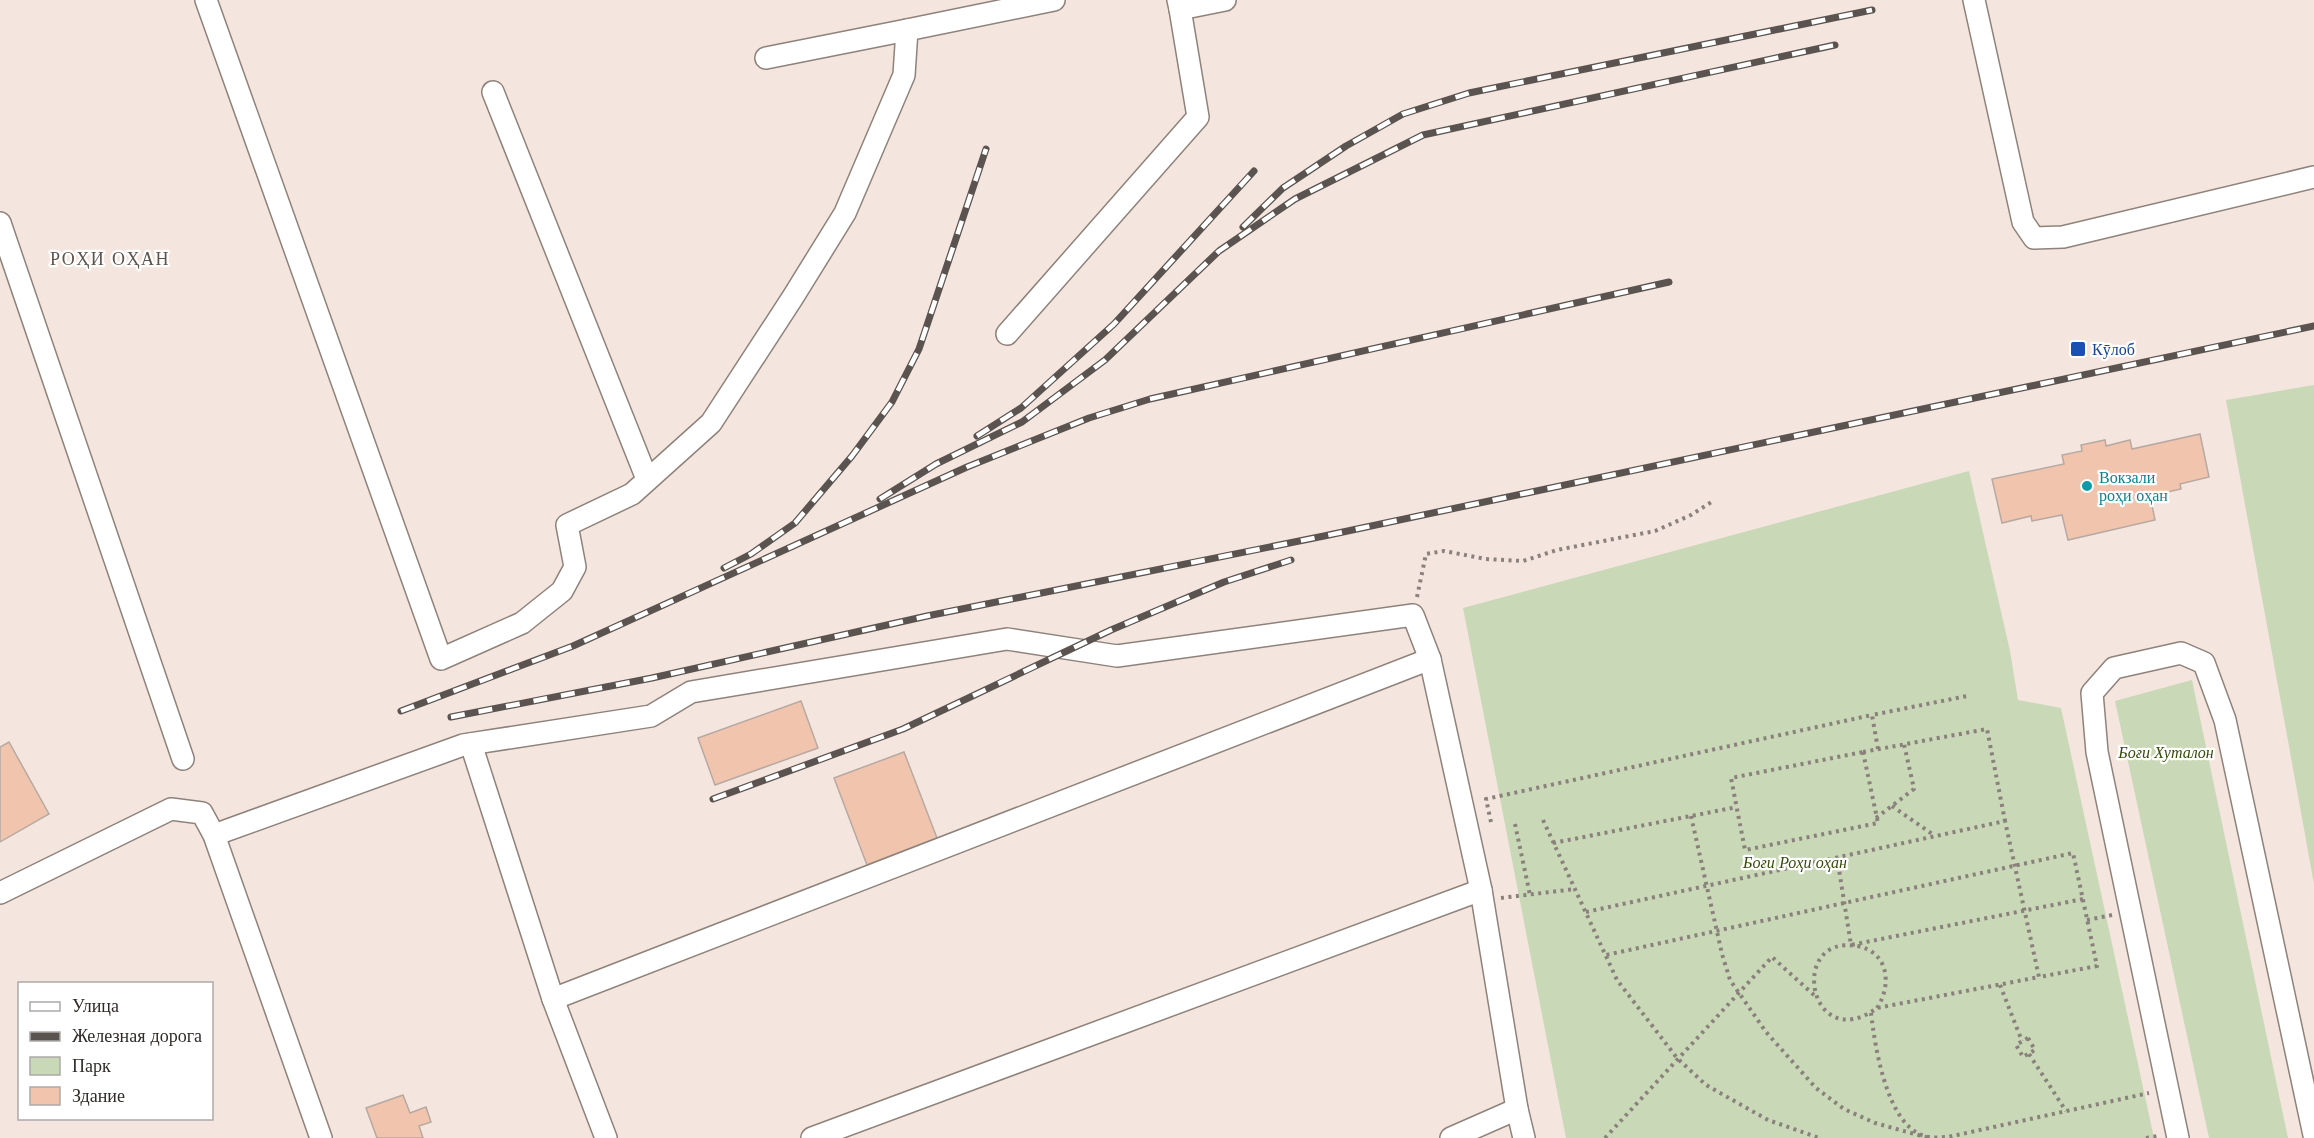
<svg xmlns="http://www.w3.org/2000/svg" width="2314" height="1138" viewBox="0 0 2314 1138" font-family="'Libre Baskerville',serif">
  <rect width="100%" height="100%" fill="#f4e6de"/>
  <g fill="#c9d8b6">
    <polygon points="2314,385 2314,884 2226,400"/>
    <polygon points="1969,471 2010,651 2018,700 2061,708 2154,1138 1566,1138 1463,608"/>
    <polygon points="2192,680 2288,1138 2209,1138 2115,701"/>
  </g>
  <g fill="#f1c4ad" stroke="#b7a9a2" stroke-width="1.5">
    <polygon points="2200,434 2209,477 2180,484 2181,489 2150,496 2155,520 2068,540 2062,515 2032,521 2031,516 2002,523 1992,479 2064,464 2062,455 2082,451 2081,445 2105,440 2106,446 2130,440 2132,449"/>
    <polygon points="801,701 818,748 715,785 698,738"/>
    <polygon points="9,742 49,814 0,842 0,747"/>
    <polygon points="904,752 937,838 867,865 834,778"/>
    <polygon points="403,1095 410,1113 426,1107 431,1122 419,1126 423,1138 377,1138 366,1108"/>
  </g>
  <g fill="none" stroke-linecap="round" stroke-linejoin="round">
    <defs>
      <g id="minor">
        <polyline points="206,0 441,659 522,623 562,591 575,567 567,525 632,494 711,423 793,297 845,213 904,75 907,30 1054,0"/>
        <polyline points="1178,0 1180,9 1225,0"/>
        <polyline points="1974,0 2023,222 2034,238 2063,237 2314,177"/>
        <polyline points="766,58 907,30"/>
        <polyline points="493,92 647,479"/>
        <polyline points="0,223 183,759"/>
        <polyline points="1007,334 1198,117 1180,9"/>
        <polyline points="471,744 553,999 606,1138"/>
        <polyline points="214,835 463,745 651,716 691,692 1007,639 1117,656 1413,615 1430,659 1481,890 1517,1109 1524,1138"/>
        <polyline points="0,893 171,809 202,813 214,835 321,1138"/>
        <polyline points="553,999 1430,659"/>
        <polyline points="812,1138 1481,890"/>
        <polyline points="1451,1138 1517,1109"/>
        <polyline points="2178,1138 2097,752 2092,693 2114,668 2181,653 2204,663 2225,720 2314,1135"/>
      </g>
    </defs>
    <use href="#minor" stroke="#8e827b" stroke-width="24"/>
    <g stroke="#8a817c" stroke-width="4" stroke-dasharray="3 4.5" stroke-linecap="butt">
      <polyline points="1417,597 1426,554 1444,551 1486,559 1523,561 1557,550 1655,531 1691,515 1713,501"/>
      <polyline points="1878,749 1872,715 1967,696"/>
      <polygon points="1863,752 1878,823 1745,850 1731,778"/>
      <polyline points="1863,752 1987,729 2005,821"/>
      <polyline points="1892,806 1935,836"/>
      <polyline points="1691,816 1722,954 1730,980 1766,1032 1816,1088 1844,1109 1875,1123 1929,1138"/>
      <polyline points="1876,818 1914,789 1904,744"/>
      <polyline points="1543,820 1617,980 1677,1058 1706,1085 1768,1120 1819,1138"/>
      <polyline points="1491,822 1486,799 1872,715"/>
      <polyline points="1515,824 1530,895"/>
      <polyline points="1553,843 1737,807"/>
      <polyline points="1837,857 1851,945 2083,899"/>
      <polyline points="1501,898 1575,889"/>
      <path d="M1586 912 2005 821 2039 977 2097 966 2073 853C1917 887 1762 921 1606 955"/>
      <polyline points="2087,920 2112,915"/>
      <polyline points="2000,985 2022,1041"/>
      <path d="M1877 1008C1892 985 1889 952 1857 946 1787 934 1809 1057 1877 1008L2039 977"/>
      <path d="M1871 1013C1875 1046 1887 1131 1929 1137 1935 1138 1942 1137 1948 1137L2149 1093"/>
      <polygon points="2028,1038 2035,1050 2023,1057 2016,1045"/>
      <polyline points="2029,1054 2066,1111"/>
      <polyline points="1605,1138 1772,957 1815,996"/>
      <polyline points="2146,1138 2158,1136"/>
    </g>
    <use href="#minor" stroke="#fff" stroke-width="21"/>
    <defs>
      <g id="rail">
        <polyline points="1243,227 1283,188 1346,146 1403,114 1469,93 1872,10"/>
        <polyline points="977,436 1021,408 1114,324 1254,171"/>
        <polyline points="880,499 936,464 1022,422 1105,360 1219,251 1295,199 1423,135 1835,45"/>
        <polyline points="724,568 751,554 795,523 852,456 892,402 919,349 986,149"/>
        <polyline points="401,711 573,646 967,467 1089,418 1150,399 1669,282"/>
        <polyline points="451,717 652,678 927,616 1324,536 2314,326"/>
        <polyline points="713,799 903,729 1111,630 1224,582 1291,560"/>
      </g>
    </defs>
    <use href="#rail" stroke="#5a534f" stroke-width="7"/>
    <use href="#rail" stroke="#fff" stroke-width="4.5" stroke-dasharray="14" stroke-linecap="butt"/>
  </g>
  <rect fill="#1a4fb4" stroke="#fff" stroke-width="2" x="2070" y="341" width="16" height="16" rx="3"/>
  <circle fill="#0f9aa8" stroke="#fff" stroke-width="2" cx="2087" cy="486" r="6"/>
  <g text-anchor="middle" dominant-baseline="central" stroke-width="4.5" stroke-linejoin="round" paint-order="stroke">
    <g font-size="16" fill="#164399" stroke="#fff" text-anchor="start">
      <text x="2092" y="349">Кӯлоб</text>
    </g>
    <g font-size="16" fill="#0d838f" stroke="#fff" text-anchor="start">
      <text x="2099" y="477">Вокзали<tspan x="2099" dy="18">роҳи оҳан</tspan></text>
    </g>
    <g font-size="16" font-style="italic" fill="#354b0b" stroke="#fff">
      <text x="2166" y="752">Боғи Хуталон</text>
      <text x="1795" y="862">Боғи Роҳи оҳан</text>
    </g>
    <g font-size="18" letter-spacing="1.5" fill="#5e534c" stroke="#fff">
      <text x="110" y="259">РОҲИ ОҲАН</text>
    </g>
  </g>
  <rect x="18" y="982" width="195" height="138" fill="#ffffff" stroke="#acaaa9" stroke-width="1.5"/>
  <rect x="30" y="1002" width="30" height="9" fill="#ffffff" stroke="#acaaa9" stroke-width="1.5"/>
  <text x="72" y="1012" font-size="18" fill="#302b28">Улица</text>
  <rect x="30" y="1032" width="30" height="9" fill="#5a534f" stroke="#acaaa9" stroke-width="1.5"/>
  <text x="72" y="1042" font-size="18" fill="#302b28">Железная дорога</text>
  <rect x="30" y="1057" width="30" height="18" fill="#c9d8b6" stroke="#acaaa9" stroke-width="1.5"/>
  <text x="72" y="1072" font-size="18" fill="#302b28">Парк</text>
  <rect x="30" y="1087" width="30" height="18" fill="#f1c4ad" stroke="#acaaa9" stroke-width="1.5"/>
  <text x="72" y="1102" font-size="18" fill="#302b28">Здание</text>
</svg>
